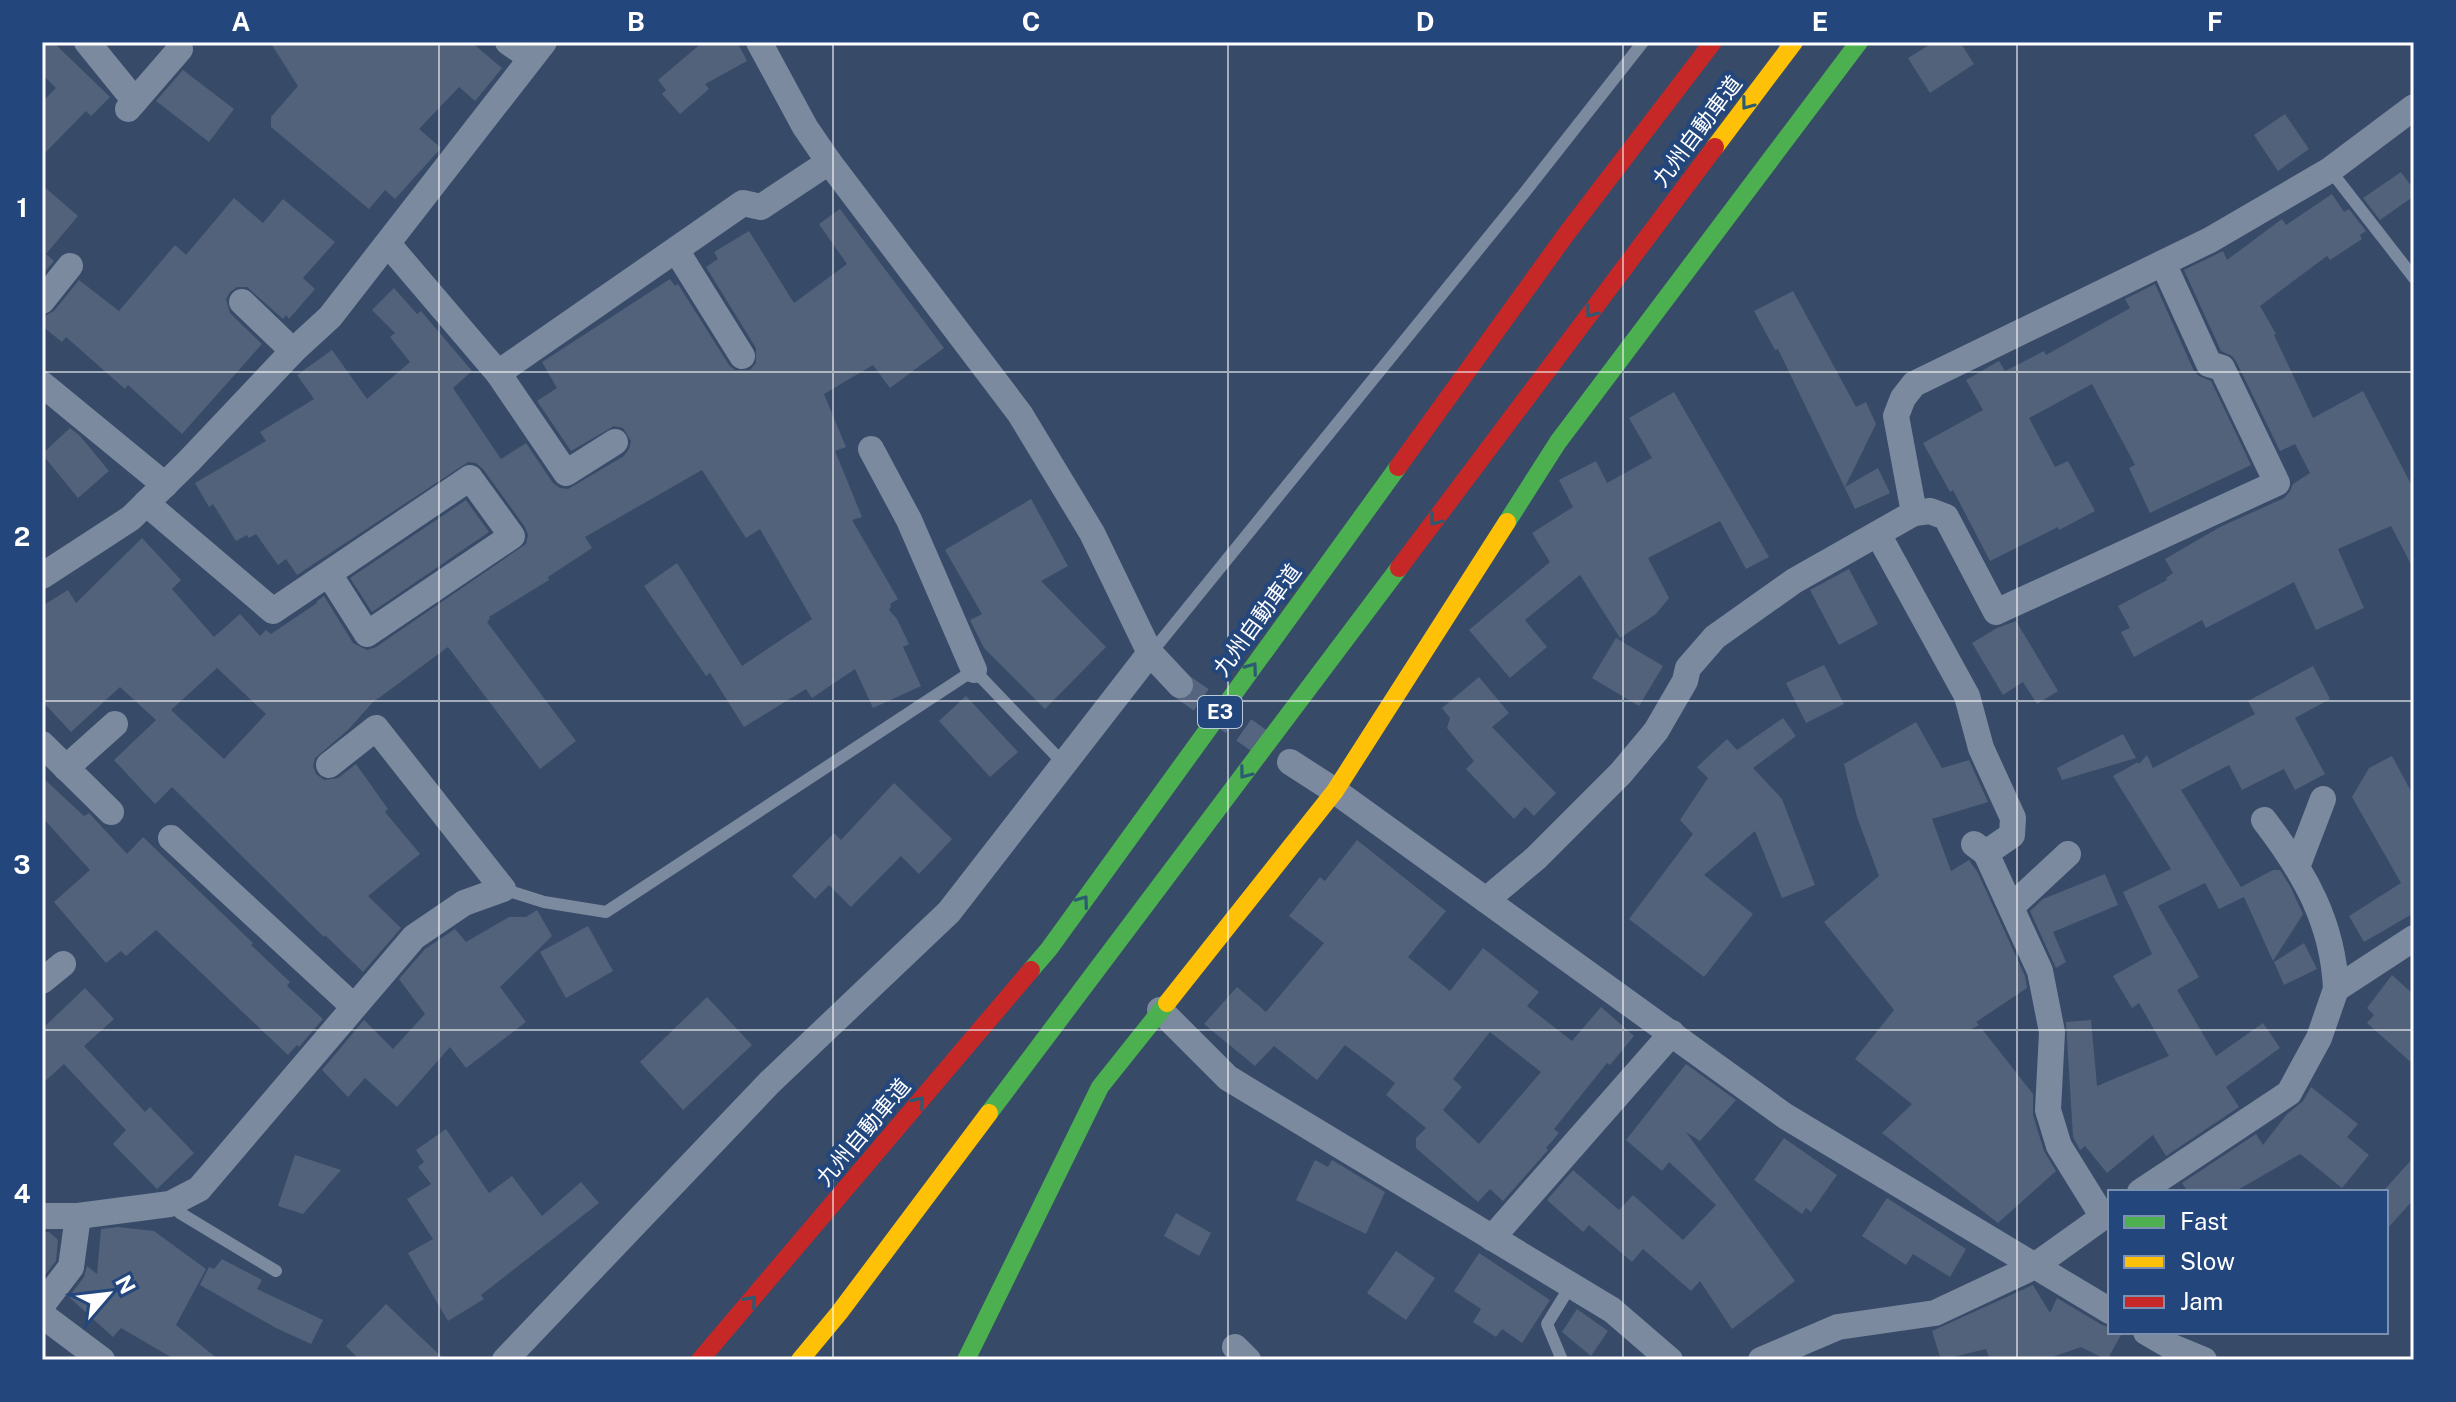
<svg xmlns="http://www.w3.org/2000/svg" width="2456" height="1402" viewBox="0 0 2456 1402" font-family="'Public Sans','Noto Sans JP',sans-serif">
  <rect width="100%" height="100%" fill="#374a68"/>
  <g fill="#52627a" fill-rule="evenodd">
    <polygon points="42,42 53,42 110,97 91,116 86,111 42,156 42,102 56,88 42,74"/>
    <polygon points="270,42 471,42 502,68 475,101 459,87 419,129 441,148 395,199 385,190 369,209 271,127 271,117 298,86"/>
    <polygon points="703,42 737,42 747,61 705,84 709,89 680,114 662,94 666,90 658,80"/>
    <polygon points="1934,42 1960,42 1974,64 1930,93 1908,58"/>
    <polygon points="183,70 234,109 209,142 156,101"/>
    <polygon points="2285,114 2309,149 2278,171 2254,135"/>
    <polygon points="2401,172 2414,190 2414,196 2380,220 2363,198"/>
    <polygon points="42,185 78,216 46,254 54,261 42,275"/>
    <polygon points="2332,194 2344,212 2349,209 2366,231 2360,235 2362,239 2330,260 2327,256 2260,306 2276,334 2274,335 2313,418 2363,391 2414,490 2414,570 2391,526 2338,549 2364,608 2316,630 2294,582 2206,628 2202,620 2134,657 2121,632 2130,628 2118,606 2167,580 2166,578 2173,573 2165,559 2220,527 2284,498 2290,491 2293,484 2310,473 2295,444 2280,451 2236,361 2232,356 2221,351 2184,270 2223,251 2227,260 2282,219 2286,225"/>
    <polygon points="234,198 263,223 283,199 335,242 303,278 315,289 289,319 286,315 283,319 247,287 237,287 230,292 226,299 230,313 262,344 182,434 128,385 125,389 66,337 62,342 42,326 42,317 54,311 79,280 119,311 175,245 186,255"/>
    <path d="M840 209 944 348 890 388 873 365 824 394 846 447 835 451 862 517 852 520 898 599 890 604 891 607 889 610 897 619 909 644 903 647 921 686 873 708 855 669 812 698 806 689 744 727 710 673 706 676 644 586 677 563 742 666 812 619 760 529 746 538 702 470 585 537 592 548 548 577 549 580 489 617 490 619 487 622 576 741 540 769 448 647 372 703 348 730 315 758 313 766 316 774 324 780 338 778 356 764 388 809 385 812 420 854 368 896 401 928 363 972 325 935 324 937 172 787 155 804 114 760 156 720 120 687 71 732 42 701V606L68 590 76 603 142 538 181 580 172 589 214 637 240 614 260 636 266 630 271 634 317 603 316 602 324 596 353 643 367 650 376 647 526 544 528 535 525 527 483 469 476 463 468 462 297 575 286 559 278 565 256 534 249 538 247 535 236 541 213 504 209 507 195 483 266 441 260 432 314 399 297 375 332 350 367 399 410 362 390 337 395 333 372 310 394 288 417 314 421 311 472 371 453 388 501 459 526 443 553 483 560 488 568 489 624 456 629 449 631 441 623 428 614 426 571 451 537 401 557 388 542 362 670 279 675 286 678 284 729 365 735 370H750L756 363V348L706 267 718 259 714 252 749 231 794 303 847 264 819 224ZM217 668 266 714 224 759 171 710Z"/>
    <polygon points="2155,284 2194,371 2199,376 2211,381 2251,465 2150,513 2129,468 2135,465 2092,384 2029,418 2055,467 2068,461 2095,511 2059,530 2058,527 1990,561 1953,490 1950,492 1923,443 1983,410 1966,380 1999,361 2005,371 2044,351 2046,355 2130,308 2125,299"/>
    <polygon points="1793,291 1856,407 1866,402 1876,424 1845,487 1878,468 1890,493 1855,509 1778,349 1775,350 1754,311"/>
    <polygon points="1674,392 1769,557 1746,569 1720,521 1648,558 1669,598 1656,614 1620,638 1580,575 1525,620 1547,647 1510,678 1469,630 1550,562 1532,533 1573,507 1559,480 1596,461 1607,483 1652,458 1629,418"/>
    <polygon points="70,428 80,436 109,471 78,498 42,454"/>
    <polygon points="1031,499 1068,566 1041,581 1106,647 1045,709 984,648 970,620 982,614 945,550"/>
    <polygon points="466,500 489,532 372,612 350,578"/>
    <polygon points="1849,569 1878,624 1839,645 1810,590"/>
    <polygon points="2016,621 2058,691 2037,704 2023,682 2003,695 1972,643 1997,628"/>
    <polygon points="1616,638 1663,666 1639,706 1592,678"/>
    <polygon points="1824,665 1844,704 1806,723 1786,683"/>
    <polygon points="2313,666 2330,699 2295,718 2325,774 2295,790 2284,769 2242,790 2229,765 2181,790 2241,887 2273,870 2280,870 2290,886 2303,914 2273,961 2244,897 2219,909 2205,883 2158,906 2199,977 2177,990 2216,1056 2263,1023 2280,1048 2226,1087 2239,1107 2166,1156 2153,1135 2107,1173 2085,1146 2080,1150 2073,1137 2066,1022 2091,1020 2097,1086 2169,1056 2139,1003 2132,1008 2113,976 2152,954 2123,892 2171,869 2113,776 2138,762 2139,764 2147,755 2153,768 2255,714 2248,701"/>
    <polygon points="1479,677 1509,713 1492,727 1556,793 1534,816 1525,807 1514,819 1466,769 1474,761 1447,728 1450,718 1442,708"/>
    <polygon points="966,696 1018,752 990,777 939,721"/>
    <polygon points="1783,718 1796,736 1753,768 1782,799 1815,885 1782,898 1755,831 1704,875 1753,914 1704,977 1629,919 1693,834 1680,820 1708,778 1697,767 1727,739 1737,750"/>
    <polygon points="1916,722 1942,768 1969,760 1988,802 1932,819 1951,871 1969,860 1978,873 2025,976 2027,988 1976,1022 1979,1025 1970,1030 1982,1029 2033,1094 2033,1115 2044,1151 2056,1171 1998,1223 1882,1133 1912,1104 1855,1059 1894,1010 1824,922 1879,876 1857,817 1844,764"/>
    <polygon points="2123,734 2136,758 2062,780 2057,768"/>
    <polygon points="2392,756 2414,797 2414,913 2364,942 2349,916 2401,883 2352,797 2369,768"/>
    <polygon points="42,777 84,816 89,813 127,854 143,837 253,943 251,945 290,982 287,986 323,1019 299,1047 297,1045 288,1055 156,930 126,956 121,951 106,963 54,902 90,870 42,817"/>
    <polygon points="894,783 952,839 919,874 901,856 851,907 829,885 815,899 792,876 834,833 841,840"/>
    <path d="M1357 840 1446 911 1408 957 1450 991 1483 948 1539 992 1527 1006 1572 1041 1601 1007 1634 1036 1610 1065 1607 1063 1554 1129 1559 1133 1546 1148 1548 1150 1503 1201 1490 1189 1478 1202 1416 1148V1138L1426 1128 1386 1095 1395 1083 1345 1045 1317 1080 1274 1046 1255 1066 1204 1024 1237 987 1266 1012 1324 943 1289 916 1320 877 1325 881ZM1490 1032 1541 1072 1479 1144 1443 1110 1462 1087 1453 1079Z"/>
    <polygon points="2105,874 2118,905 2053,932 2066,962 2056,968 2030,911 2043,899"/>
    <polygon points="537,910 552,936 500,987 526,1022 466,1068 450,1047 397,1107 365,1078 348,1097 322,1070 364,1020 393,1049 425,1014 399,979 425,949 455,929 466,942 509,917 526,917"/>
    <polygon points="588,926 613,971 566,998 540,952"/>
    <polygon points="2304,943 2317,969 2284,985 2274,962"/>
    <polygon points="2392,975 2414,995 2414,1065 2367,1023 2374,1015 2367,1008"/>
    <polygon points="85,988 114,1019 84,1046 145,1112 150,1107 194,1153 157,1189 113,1144 126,1130 64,1064 42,1084 42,1029"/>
    <polygon points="707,997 752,1045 683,1110 640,1062"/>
    <polygon points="1686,1064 1736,1100 1700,1141 1686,1132 1795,1281 1732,1329 1700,1281 1691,1291 1643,1249 1632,1262 1589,1225 1583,1232 1547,1200 1573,1170 1619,1210 1633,1195 1683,1240 1716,1205 1669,1162 1662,1171 1626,1140"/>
    <polygon points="2311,1087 2358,1124 2347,1137 2369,1155 2342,1188 2300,1154 2234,1192 2188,1192 2182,1183 2256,1134 2263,1145 2287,1114 2303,1101"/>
    <polygon points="446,1129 489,1193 512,1176 542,1216 581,1182 599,1203 481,1295 484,1299 448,1321 408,1253 433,1239 407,1199 431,1184 418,1167 424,1162 416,1150"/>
    <polygon points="1784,1138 1837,1175 1811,1212 1806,1208 1802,1214 1754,1180"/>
    <polygon points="295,1155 341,1170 303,1214 278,1206"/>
    <polygon points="2414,1157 2414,1199 2386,1230 2386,1188"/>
    <polygon points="1315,1160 1328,1167 1332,1160 1385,1192 1366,1234 1296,1200"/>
    <polygon points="1887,1198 1966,1249 1950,1277 1913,1254 1906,1265 1862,1236"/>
    <polygon points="1176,1213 1211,1233 1199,1256 1164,1236"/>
    <polygon points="118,1227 154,1231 206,1269 176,1325 219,1360 176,1360 121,1328 113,1337 69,1297 84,1277 87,1266 97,1274 101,1229"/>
    <polygon points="42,1232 49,1232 58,1240 56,1261 45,1275 42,1272"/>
    <polygon points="1396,1251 1435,1278 1406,1320 1367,1293"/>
    <polygon points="1479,1253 1550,1300 1522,1343 1502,1329 1496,1337 1473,1322 1481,1309 1454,1291"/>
    <polygon points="222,1259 262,1280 257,1289 323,1320 311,1344 276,1328 200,1285 209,1267 214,1269"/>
    <polygon points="2033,1285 2050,1313 2057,1298 2102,1325 2110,1327 2110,1332 2121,1335 2107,1360 2081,1347 2044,1360 1990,1360 1986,1349 1941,1360 1932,1331"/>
    <polygon points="386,1304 409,1326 445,1360 360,1360 346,1346"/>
    <polygon points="1577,1309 1608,1331 1591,1356 1562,1332"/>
  </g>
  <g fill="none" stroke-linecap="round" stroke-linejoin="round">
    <polyline stroke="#55657f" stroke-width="26" stroke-dasharray="26 13" stroke-linecap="butt" points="1180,685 1275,752"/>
    <g stroke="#7c8a9f" stroke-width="12">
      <polyline points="2330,170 2414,278"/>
      <polyline points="1151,653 1525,192 1643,42"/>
      <polyline points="503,889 544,902 606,912 974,670 1064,764"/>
      <polyline points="170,1204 180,1213 276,1271"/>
      <polyline points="1562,1360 1547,1324 1571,1285"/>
    </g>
    <g stroke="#7c8a9f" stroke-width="26">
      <polyline points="87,42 135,101"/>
      <polyline points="508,42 531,58"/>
      <polyline points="759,42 805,127 829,162 1020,414 1092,533 1150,653 1180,685"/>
      <polyline points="128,109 180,49"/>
      <polyline points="388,244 498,373"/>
      <polyline points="676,250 742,356"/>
      <polyline points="42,301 70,266"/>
      <polyline points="242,302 293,351"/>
      <polyline points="42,384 165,485"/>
      <polyline points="615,442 566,473 498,373 743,203 761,207 829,162"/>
      <polyline points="871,449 909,520 974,670"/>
      <polyline points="146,503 273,611 470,478 512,536 367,634 329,574"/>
      <polyline points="1914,513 1930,511 1946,517 1996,612 2277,483 2222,368 2209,364 2163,263"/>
      <polyline points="1878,534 1967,696 1981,748 2013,818 2012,835 1986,853 1974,844"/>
      <polyline points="42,576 131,518 189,461 293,351 330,317 544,42"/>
      <polyline points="42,744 111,812"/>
      <polyline points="1290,762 1335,791 1785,1116 2110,1311"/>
      <polyline points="66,768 115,724"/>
      <path d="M2264 820C2304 872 2333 922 2336 989"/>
      <polyline points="171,838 353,1006"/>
      <polyline points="1986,853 2040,971 2052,1032 2048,1110 2059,1146 2103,1217"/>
      <polyline points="2297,867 2323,799"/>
      <polyline points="1486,900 1536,858 1621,773 1656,731 1685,681 1688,668 1715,637 1794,581 1914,513 1896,416 1903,398 1914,384 2210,240 2330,170 2414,107"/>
      <polyline points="2011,907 2068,854"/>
      <polyline points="42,981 63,964"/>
      <polyline points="1160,1010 1228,1078 1612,1310 1670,1360"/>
      <polyline points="2140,1192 2289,1093 2319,1038 2336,989 2414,938"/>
      <polyline points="42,1216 78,1216 170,1204 199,1189 414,937 464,903 503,889 376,728 329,765"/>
      <polyline points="1492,1238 1672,1033"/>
      <polyline points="42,1305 71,1267 78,1216"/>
      <polyline points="42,1315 102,1360"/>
      <polyline points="2146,1332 2170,1346 2204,1360"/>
      <polyline points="1235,1347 1248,1360"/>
      <polyline points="505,1360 770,1082 949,912 1150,653"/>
      <polyline points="1761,1360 1838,1327 1935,1313 2033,1267 2110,1212"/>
    </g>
    <g stroke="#4caf50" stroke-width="18">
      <polyline points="1507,522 1558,442 1859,42"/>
      <polyline points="1031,970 1049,949 1398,467"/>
      <polyline points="989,1113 1399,568"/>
      <polyline points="966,1360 1100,1087 1167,1003"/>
    </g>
    <g stroke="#ffc107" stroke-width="18">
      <polyline points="1715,147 1794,42"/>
      <polyline points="1167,1003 1335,791 1507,522"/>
      <polyline points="800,1360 839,1313 989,1113"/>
    </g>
    <g stroke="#c62828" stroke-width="18">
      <polyline points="1398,467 1567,233 1713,42"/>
      <polyline points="1399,568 1715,147"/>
      <polyline points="700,1360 1031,970"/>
    </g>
  </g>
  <defs><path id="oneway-chevron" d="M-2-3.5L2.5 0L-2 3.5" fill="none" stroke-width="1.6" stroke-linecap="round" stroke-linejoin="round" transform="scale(2)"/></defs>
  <g stroke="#2b5b73">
    <use href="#oneway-chevron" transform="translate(1747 104) rotate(127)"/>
    <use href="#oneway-chevron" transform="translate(1591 312) rotate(127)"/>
    <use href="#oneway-chevron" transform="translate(1435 520) rotate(127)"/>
    <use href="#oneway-chevron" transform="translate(1252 668) rotate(-54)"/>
    <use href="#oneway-chevron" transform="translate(1245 773) rotate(127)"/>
    <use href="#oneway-chevron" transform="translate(1083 901) rotate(-54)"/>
    <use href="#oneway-chevron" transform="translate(919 1102) rotate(-50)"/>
    <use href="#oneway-chevron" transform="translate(751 1301) rotate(-49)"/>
  </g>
  <path fill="none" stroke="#fff" stroke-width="2" stroke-opacity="0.55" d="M439 42V1360M833 42V1360M1228 42V1360M1623 42V1360M2017 42V1360M42 372H2414M42 701H2414M42 1030H2414"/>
  <g text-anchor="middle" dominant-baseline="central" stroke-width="8" stroke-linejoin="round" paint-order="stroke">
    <rect fill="#23467c" stroke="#bdc8d8" stroke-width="2" x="1198" y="696" width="44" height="32" rx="6"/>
    <g font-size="20" font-weight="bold" fill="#fff">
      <text x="1220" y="712">E3</text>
    </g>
    <g font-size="22" fill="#fff" stroke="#23467c">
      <text transform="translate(1697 131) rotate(-53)">九州自動車道</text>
      <text transform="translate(1257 620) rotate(-54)">九州自動車道</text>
      <text transform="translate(863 1132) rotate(-50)">九州自動車道</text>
    </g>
  </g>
  <rect width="2456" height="1402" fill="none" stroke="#23467c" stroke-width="88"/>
  <rect x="2108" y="1190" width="280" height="144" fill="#23467c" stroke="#7b90b0" stroke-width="2"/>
  <rect x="2124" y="1216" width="40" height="12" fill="#4caf50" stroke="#7b90b0" stroke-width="2"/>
  <text x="2180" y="1230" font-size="24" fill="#ffffff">Fast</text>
  <rect x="2124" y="1256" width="40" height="12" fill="#ffc107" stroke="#7b90b0" stroke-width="2"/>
  <text x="2180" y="1270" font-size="24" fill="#ffffff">Slow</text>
  <rect x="2124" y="1296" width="40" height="12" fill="#c62828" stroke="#7b90b0" stroke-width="2"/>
  <text x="2180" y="1310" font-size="24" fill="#ffffff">Jam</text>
  <g transform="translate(108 1294) rotate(62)" stroke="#23467c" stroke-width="6" paint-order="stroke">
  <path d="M0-6L14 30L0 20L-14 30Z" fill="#ffffff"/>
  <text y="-12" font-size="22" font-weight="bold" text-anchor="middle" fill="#ffffff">N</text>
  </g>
  <rect x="44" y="44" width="2368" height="1314" fill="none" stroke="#fff" stroke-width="3"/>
  <g font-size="26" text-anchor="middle" font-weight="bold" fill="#fff">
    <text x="241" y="31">A</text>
    <text x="636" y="31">B</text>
    <text x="1031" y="31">C</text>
    <text x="1425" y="31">D</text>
    <text x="1820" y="31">E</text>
    <text x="2215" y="31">F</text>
    <text x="22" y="217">1</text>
    <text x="22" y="546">2</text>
    <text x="22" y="874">3</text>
    <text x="22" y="1203">4</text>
  </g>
</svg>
